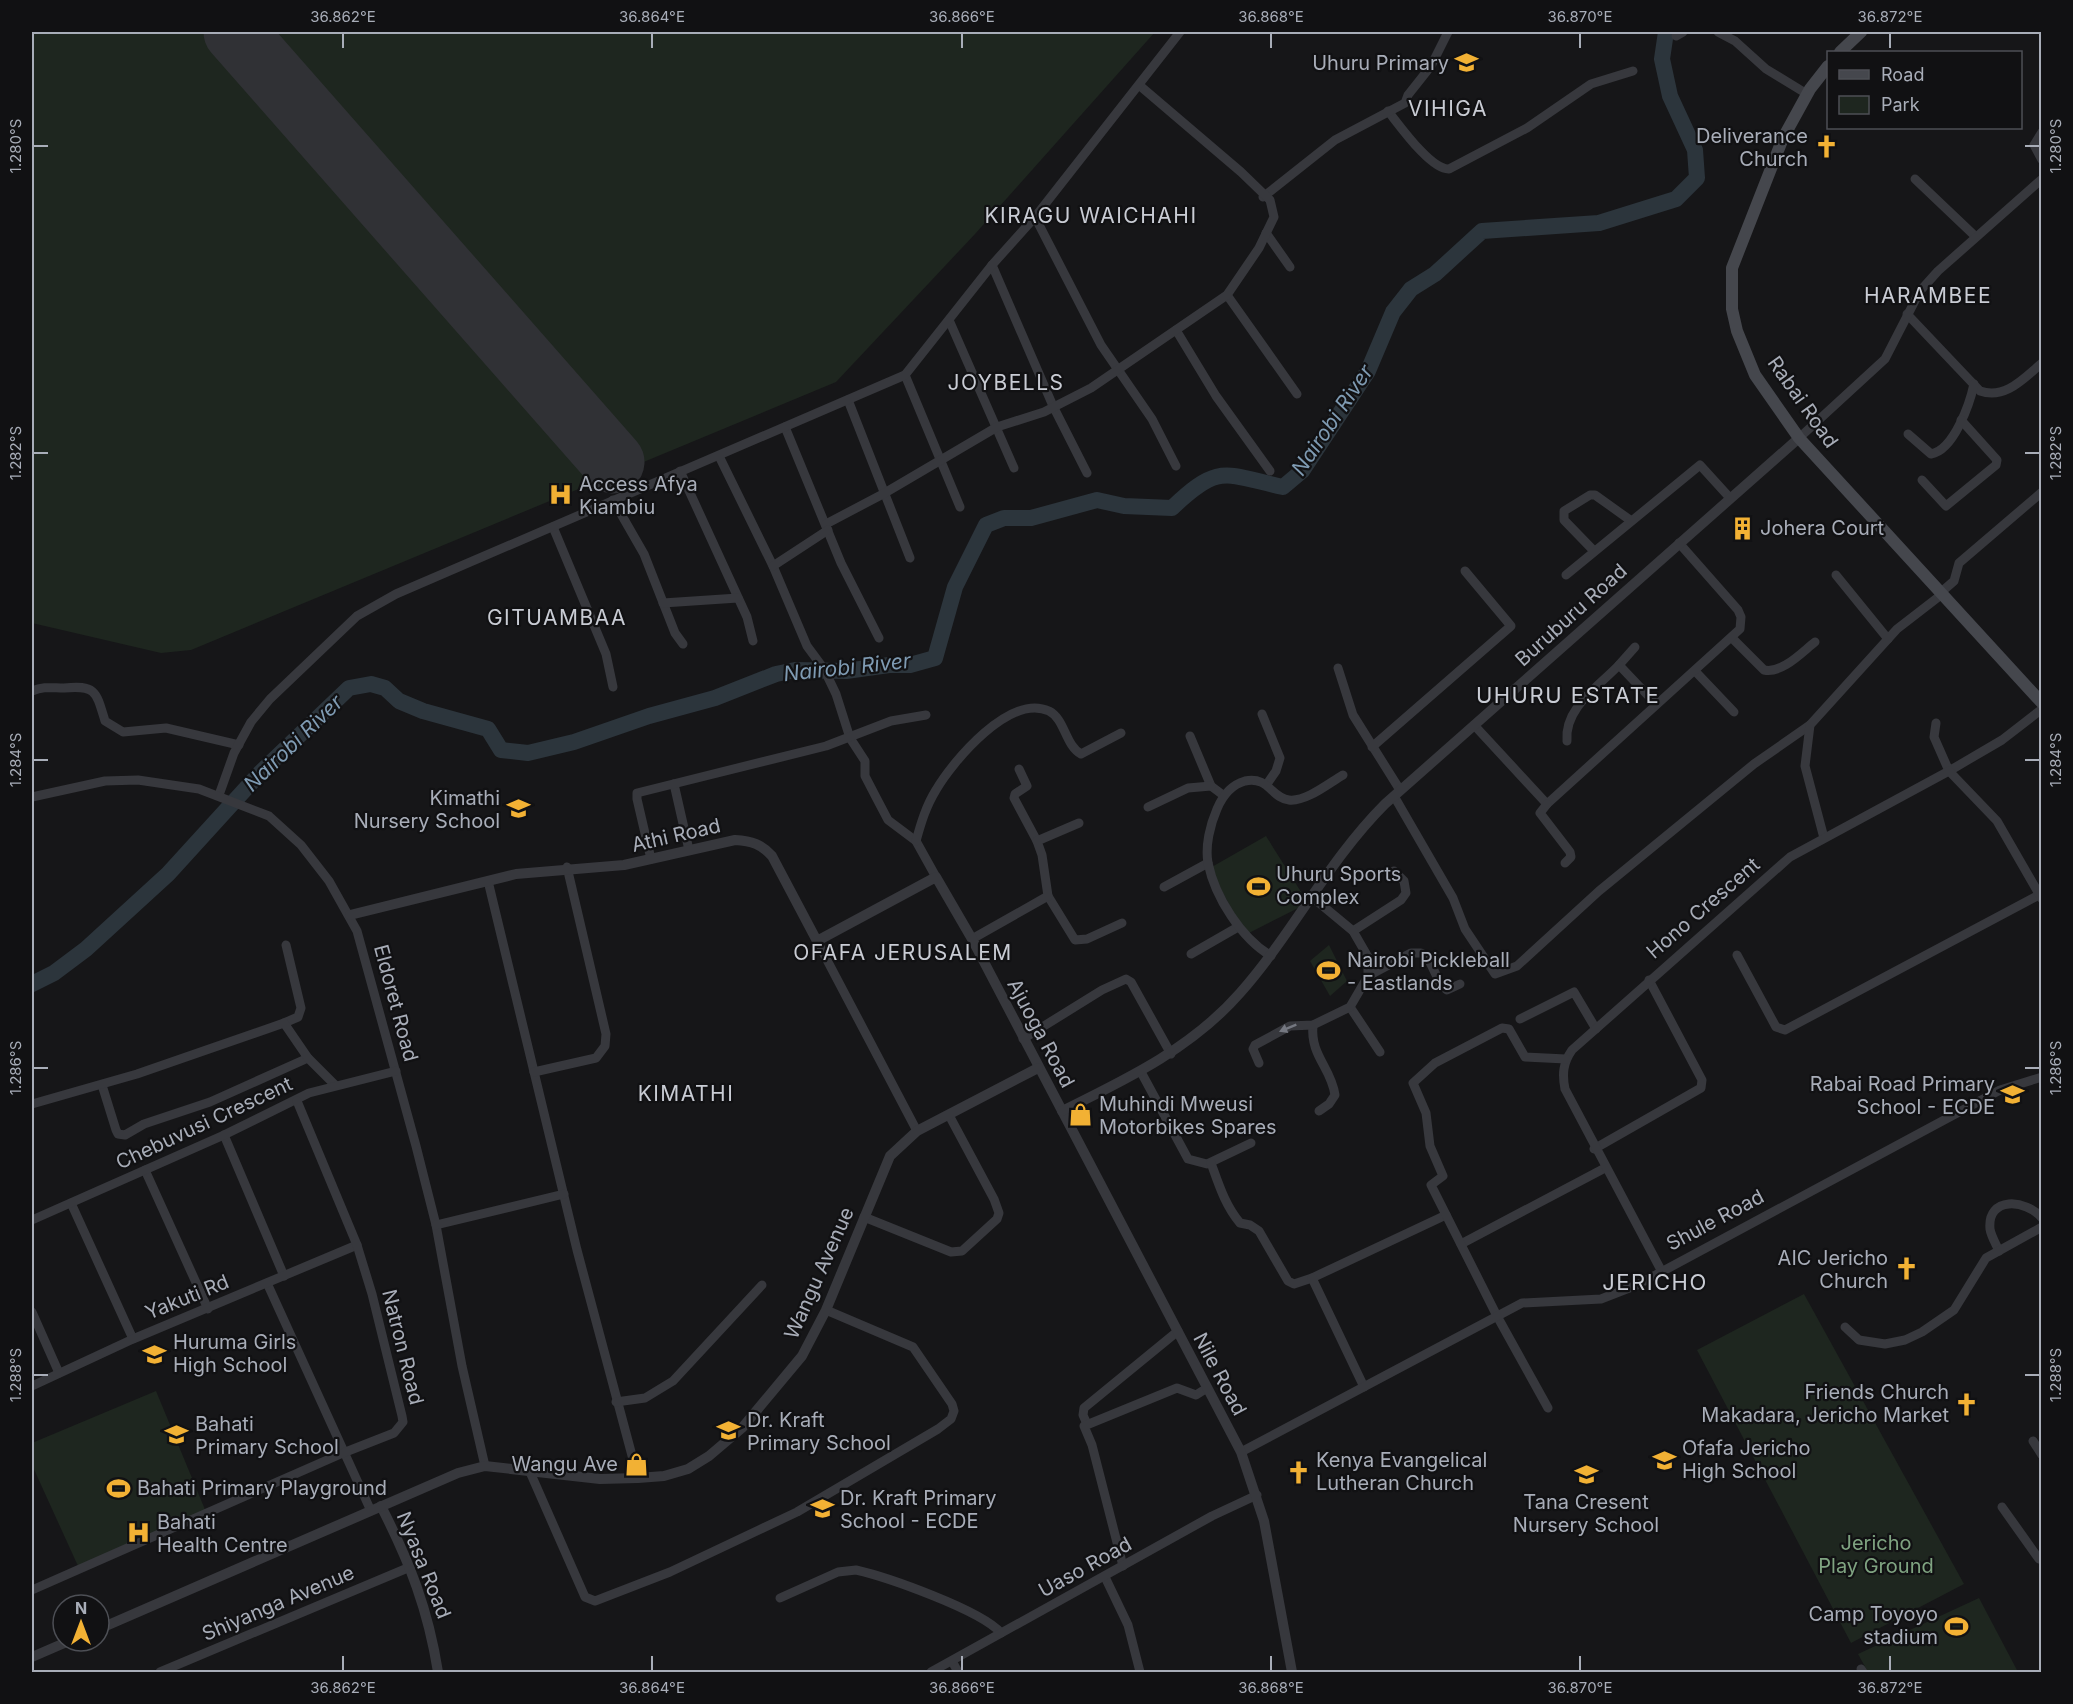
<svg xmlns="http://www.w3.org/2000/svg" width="2073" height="1704" viewBox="0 0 2073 1704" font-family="Inter,sans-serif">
  <rect width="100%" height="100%" fill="#161618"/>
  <g fill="#1e261f">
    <polygon points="32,32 1155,32 975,234 836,382 191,650 161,653 32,623"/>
    <polygon points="1266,836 1308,903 1245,935 1210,868"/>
    <polygon points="1329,945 1347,981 1330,996 1310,961"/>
    <polygon points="1804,1294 1964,1584 1851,1643 1697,1350"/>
    <polygon points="156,1391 206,1512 78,1566 32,1465 32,1443"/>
    <polygon points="1979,1598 2018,1672 1868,1672 1858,1654"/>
  </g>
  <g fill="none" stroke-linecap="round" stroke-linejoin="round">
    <path stroke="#2c353c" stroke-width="16" d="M32 984 54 973 86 949 168 874 261 772 349 688 371 684 385 688 399 701 423 711 488 729 501 750 528 753 574 742 649 716 715 698 776 674 795 670 846 671 889 665H910L935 658 955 587 986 525 1004 518H1031L1097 500 1124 506 1172 508C1219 463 1224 474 1283 487L1302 471 1368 371 1393 312 1411 289 1435 274 1482 231 1599 223 1676 199 1697 178 1695 150 1670 96 1662 59 1666 32"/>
    <polyline stroke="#303135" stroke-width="63" points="235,32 613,462"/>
    <g stroke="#37383d" stroke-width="9">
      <polyline points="1718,32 1735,41 1766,69 1807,94"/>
      <polyline points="1676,36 1683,32"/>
      <path d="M1388 111C1400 126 1431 170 1449 169L1527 128 1591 84 1633 71"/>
      <polyline points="2042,132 2034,145 2042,160"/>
      <polyline points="1915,179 1976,237"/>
      <polyline points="1263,197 1335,140 1405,103 1408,95 1431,66 1448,32"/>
      <polyline points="1035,217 1101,345 1152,419 1176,466"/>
      <polyline points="1266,233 1290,267"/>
      <polyline points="992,265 1053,406 1087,473"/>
      <polyline points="1227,295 1297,394"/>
      <path d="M1907 314 1980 391C2005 400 2024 378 2042 363"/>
      <polyline points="949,320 1014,468"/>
      <polyline points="1176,330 1216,396 1270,471"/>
      <polyline points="905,375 960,507"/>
      <polyline points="848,400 910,558"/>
      <polyline points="785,427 841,563 879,638"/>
      <path d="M1908 434 1931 454C1954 450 1970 403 1974 384"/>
      <polyline points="1799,438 1885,359 1920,291 1938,271 2042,179"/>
      <polyline points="719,456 773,566 807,646 824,669 836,694 850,738 865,761 865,776 878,801 888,820 916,841 936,877"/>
      <polyline points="680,471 747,617 753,641"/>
      <polyline points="1922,480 1946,506 1996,465 1997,460 1961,420"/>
      <polyline points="613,500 644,554 675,633 683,644"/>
      <polyline points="826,524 883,494 997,427 1044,412 1091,388 1227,295 1259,248 1274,217 1270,200 1241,172 1139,85"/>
      <polyline points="553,527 606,654 613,687"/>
      <polyline points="1594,551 1564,520 1564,511 1590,495 1595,495 1630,520"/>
      <polyline points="773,566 828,530"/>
      <polyline points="1566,575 1700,465 1730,498"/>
      <polyline points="1836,575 1888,639"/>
      <polyline points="1939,594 1954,581 1959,563 2042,492"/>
      <polyline points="663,603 738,598"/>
      <path d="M1733 639 1764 670C1782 674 1802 652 1815 642"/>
      <polyline points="1619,665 1635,647"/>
      <polyline points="1338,668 1353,715 1400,790"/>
      <polyline points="1695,671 1734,712"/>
      <path d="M32 691C44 686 52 688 64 688 96 685 96 691 105 721L123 732 166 728 239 745"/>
      <polyline points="1262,714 1280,758 1276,771 1267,784"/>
      <polyline points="1936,723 1934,737 1949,771 2002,740 2042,709"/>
      <polyline points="1474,725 1547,804 1740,629 1741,617 1738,610 1679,543"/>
      <polyline points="1190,736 1211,786 1223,795"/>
      <path d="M1567 741C1564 708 1598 687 1619 665L1656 704"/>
      <polyline points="1372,747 1511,626 1465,571"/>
      <polyline points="1019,769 1027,786 1015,794 1014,798 1037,841"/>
      <polyline points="674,784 689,850"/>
      <polyline points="219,795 234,753 251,722 270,699 357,616 396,594 905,375 992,265 1035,217 1180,32"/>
      <polyline points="1394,796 1453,898 1465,929 1495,974 1517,966 1599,891 1754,764 1810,725"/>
      <polyline points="32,797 105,781 138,780 199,789 269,816 301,845 329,881 357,931 416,1146 436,1225 462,1366 485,1466"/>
      <polyline points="1547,804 1540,813 1570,852 1571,857 1565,863"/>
      <polyline points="1148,807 1188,788 1211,786"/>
      <polyline points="1824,838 1805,766 1810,725 1897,629 1941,595"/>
      <path d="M916 841C921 823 926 806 936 790 953 761 1010 693 1049 711 1065 719 1065 745 1081 754L1121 733"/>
      <polyline points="651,859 637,799 637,793 826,746 891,721 926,715"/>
      <polyline points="488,881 577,1250 638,1478"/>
      <polyline points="1164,887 1208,863"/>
      <polyline points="1048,896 1075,940 1087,939 1122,923"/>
      <polyline points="1353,931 1401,900 1406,893 1404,881 1394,871"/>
      <polyline points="972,939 1048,896 1042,855 1037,841 1079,823"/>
      <polyline points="817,941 917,1131"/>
      <polyline points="1191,954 1238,927"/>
      <polyline points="1737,955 1776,1027 1785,1030 2039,895"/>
      <path d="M1271 956C1241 938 1215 897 1208 863 1205 846 1210 825 1217 809 1222 797 1231 785 1245 781 1269 776 1271 798 1289 800 1306 802 1329 783 1343 775"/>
      <polyline points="1368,976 1411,953 1421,953 1427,956 1441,985 1447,990 1460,984"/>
      <polyline points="1350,1007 1380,1052"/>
      <polyline points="1520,1019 1574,992 1596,1029"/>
      <polyline points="284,1023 298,1017 301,1008 286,945"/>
      <path d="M1313 1025C1310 1056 1331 1067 1335 1095L1329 1104 1319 1111"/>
      <polyline points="1023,1039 1102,990 1126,979 1131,982 1171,1054"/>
      <polyline points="1259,1063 1253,1049 1255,1045 1290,1026 1313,1025 1350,1007 1368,976 1368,957 1353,931 1312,897"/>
      <polyline points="534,1072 596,1058 605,1046 606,1034 567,867"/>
      <polyline points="1141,1072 1188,1159 1207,1164 1251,1143"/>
      <polyline points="102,1085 116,1130 118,1134 125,1135 144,1124 210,1102 308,1058"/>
      <polyline points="32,1104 137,1074 284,1023 308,1058 335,1085"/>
      <polyline points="224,1135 284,1276"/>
      <polyline points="1594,1149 1701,1088 1702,1080 1649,980"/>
      <path d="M1211 1163C1219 1185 1225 1205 1240 1223L1250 1225 1259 1231 1288 1281 1294 1284 1312 1278 1446 1215"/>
      <polyline points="145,1170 208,1309"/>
      <polyline points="71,1203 133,1339"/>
      <polyline points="864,1217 951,1252 962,1251 997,1219 999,1213 994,1199 949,1115"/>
      <polyline points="32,1220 224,1135 309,1093 396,1071"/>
      <polyline points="436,1225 564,1194"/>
      <polyline points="1461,1244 1605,1168"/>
      <path d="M1999 1251C1996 1244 1991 1236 1990 1229 1987 1196 2026 1199 2042 1218"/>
      <path d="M1661 1270 1565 1089C1562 1074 1563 1063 1572 1050L1790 857 1949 771 1997 821 2042 899"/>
      <polyline points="1312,1278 1364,1387"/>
      <polyline points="267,1283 371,1511"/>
      <polyline points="32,1312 59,1373"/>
      <polyline points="1845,1327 1859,1340 1885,1344 1905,1340 1922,1332 1954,1310 1986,1258 2042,1227"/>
      <polyline points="32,1386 133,1339 357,1245"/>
      <polyline points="616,1402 645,1398 673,1381 762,1285"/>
      <polyline points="1548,1408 1497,1316 1431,1185 1443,1176 1430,1146 1426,1113 1413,1083 1435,1063 1502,1028 1509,1029 1525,1057 1566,1059"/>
      <polyline points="1087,1424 1083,1415 1084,1408 1178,1331"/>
      <polyline points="2033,1441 2042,1455"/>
      <polyline points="1241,1452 1522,1303 1601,1299 1637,1285 2000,1090 2042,1077"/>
      <polyline points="530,1472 585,1597 595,1601 670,1572 797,1512 938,1429 951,1419 954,1411 952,1404 913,1347 826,1310"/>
      <polyline points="2002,1507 2039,1559"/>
      <polyline points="1123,1566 1092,1445 1084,1426 1177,1388 1196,1395 1207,1388"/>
      <polyline points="1105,1577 1128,1625 1140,1672"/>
      <polyline points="32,1590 343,1453 394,1433 403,1422 402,1416 372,1294 357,1245 297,1101"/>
      <path d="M780 1598 838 1572 856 1570C887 1577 981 1610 1001 1633"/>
      <polyline points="952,1661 958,1672"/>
      <polyline points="1861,1669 1863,1672"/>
      <polyline points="160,1672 410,1567"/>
      <polyline points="931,1672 1212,1516 1257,1495"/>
    </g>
    <g stroke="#37383d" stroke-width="10">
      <path d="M350 915 516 874 624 865 735 840C752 841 761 844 772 856L817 941 936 877 972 939 1241 1452 1264 1521 1292 1672"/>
      <path d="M1062 1111C1127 1079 1192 1048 1240 993 1293 933 1328 861 1385 804L1799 438"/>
      <path d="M381 1506C410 1563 428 1609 438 1672"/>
      <polyline points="99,1629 458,1473 485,1466 600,1479 638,1478 664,1476 688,1469 709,1456 742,1428 802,1356 826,1310 890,1156 917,1131 1038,1068"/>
      <polyline points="32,1657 69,1641"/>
    </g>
    <g stroke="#45474d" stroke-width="12">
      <polyline points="1840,52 1861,32"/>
      <polyline points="1828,66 1810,89 1783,138 1732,268 1732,309 1737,331 1755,375 1799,438 2042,703"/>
    </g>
  </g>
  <defs><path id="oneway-solid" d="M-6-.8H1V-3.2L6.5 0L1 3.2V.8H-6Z" transform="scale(1.5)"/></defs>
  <use fill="#757881" href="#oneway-solid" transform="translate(1288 1028) rotate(158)"/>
  <path fill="none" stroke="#a8adb8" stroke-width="2" d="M343 33V48M652 33V48M962 33V48M1271 33V48M1580 33V48M1890 33V48M33 146H48M2025 146H2040M33 453H48M2025 453H2040M33 760H48M2025 760H2040M33 1068H48M2025 1068H2040M33 1375H48M2025 1375H2040M343 1656V1671M652 1656V1671M962 1656V1671M1271 1656V1671M1580 1656V1671M1890 1656V1671"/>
  <defs>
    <symbol id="school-bare" viewBox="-9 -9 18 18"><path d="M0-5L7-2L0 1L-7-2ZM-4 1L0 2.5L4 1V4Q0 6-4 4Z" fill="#f2b134" stroke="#111113" stroke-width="2.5" paint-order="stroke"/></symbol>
    <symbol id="church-bare" viewBox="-9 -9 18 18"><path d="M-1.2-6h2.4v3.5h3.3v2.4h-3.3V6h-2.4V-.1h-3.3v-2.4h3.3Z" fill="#f2b134" stroke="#111113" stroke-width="2.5" paint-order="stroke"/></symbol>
    <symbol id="hospital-bare" viewBox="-9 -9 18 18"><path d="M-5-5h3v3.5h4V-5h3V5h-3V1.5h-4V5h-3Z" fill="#f2b134" stroke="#111113" stroke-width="2.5" paint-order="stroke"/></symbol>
    <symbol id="building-bare" viewBox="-9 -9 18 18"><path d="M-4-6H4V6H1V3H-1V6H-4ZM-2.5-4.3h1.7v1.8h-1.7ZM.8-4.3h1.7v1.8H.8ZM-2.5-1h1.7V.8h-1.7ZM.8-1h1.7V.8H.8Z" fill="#f2b134" stroke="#111113" stroke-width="2.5" paint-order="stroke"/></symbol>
    <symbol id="stadium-bare" viewBox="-9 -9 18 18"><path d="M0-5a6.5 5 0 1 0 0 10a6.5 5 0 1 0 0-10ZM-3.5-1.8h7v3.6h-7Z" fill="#f2b134" stroke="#111113" stroke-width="2.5" paint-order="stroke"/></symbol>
    <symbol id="shop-bare" viewBox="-9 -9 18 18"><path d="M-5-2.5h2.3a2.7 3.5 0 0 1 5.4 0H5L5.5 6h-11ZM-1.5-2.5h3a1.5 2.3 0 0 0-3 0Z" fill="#f2b134" stroke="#111113" stroke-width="2.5" paint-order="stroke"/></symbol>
  </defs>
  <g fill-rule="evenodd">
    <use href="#school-bare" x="1450" y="46" width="33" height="33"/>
    <use href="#church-bare" x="1810" y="130" width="33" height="33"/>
    <use href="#hospital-bare" x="544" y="478" width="33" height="33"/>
    <use href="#building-bare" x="1726" y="512" width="33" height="33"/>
    <use href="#school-bare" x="502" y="792" width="33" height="33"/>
    <use href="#stadium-bare" x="1242" y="870" width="33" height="33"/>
    <use href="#stadium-bare" x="1312" y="954" width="33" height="33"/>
    <use href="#school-bare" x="1996" y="1078" width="33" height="33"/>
    <use href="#shop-bare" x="1064" y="1098" width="33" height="33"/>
    <use href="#church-bare" x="1890" y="1252" width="33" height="33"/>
    <use href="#school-bare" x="138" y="1338" width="33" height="33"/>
    <use href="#church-bare" x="1950" y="1388" width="33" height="33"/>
    <use href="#school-bare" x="712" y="1414" width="33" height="33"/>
    <use href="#school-bare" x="160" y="1418" width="33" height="33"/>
    <use href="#school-bare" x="1648" y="1444" width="33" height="33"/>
    <use href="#shop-bare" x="620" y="1448" width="33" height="33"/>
    <use href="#church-bare" x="1282" y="1456" width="33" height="33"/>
    <use href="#school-bare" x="1570" y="1458" width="33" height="33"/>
    <use href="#stadium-bare" x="102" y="1472" width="33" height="33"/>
    <use href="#school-bare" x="806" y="1492" width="33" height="33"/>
    <use href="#hospital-bare" x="122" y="1516" width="33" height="33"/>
    <use href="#stadium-bare" x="1940" y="1610" width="33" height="33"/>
  </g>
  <g text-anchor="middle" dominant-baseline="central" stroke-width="4.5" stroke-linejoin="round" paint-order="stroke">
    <g font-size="20" fill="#a8adb8" stroke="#111113" text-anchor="start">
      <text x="1449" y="63" text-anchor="end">Uhuru Primary</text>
      <text x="1808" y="136" text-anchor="end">Deliverance<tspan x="1808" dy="23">Church</tspan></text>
      <text x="579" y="484">Access Afya<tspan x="579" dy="23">Kiambiu</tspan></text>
      <text x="1760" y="528">Johera Court</text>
      <text x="500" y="798" text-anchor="end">Kimathi<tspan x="500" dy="23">Nursery School</tspan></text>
      <text x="1276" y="874">Uhuru Sports<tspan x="1276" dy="23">Complex</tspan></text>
      <text x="1347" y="960">Nairobi Pickleball<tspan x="1347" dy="23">- Eastlands</tspan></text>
      <text x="1995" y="1084" text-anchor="end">Rabai Road Primary<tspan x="1995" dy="23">School - ECDE</tspan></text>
      <text x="1099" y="1104">Muhindi Mweusi<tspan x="1099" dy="23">Motorbikes Spares</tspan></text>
      <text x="1888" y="1258" text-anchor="end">AIC Jericho<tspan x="1888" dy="23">Church</tspan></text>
      <text x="173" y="1342">Huruma Girls<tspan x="173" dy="23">High School</tspan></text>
      <text x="1949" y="1392" text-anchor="end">Friends Church<tspan x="1949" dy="23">Makadara, Jericho Market</tspan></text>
      <text x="747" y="1420">Dr. Kraft<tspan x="747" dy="23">Primary School</tspan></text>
      <text x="195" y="1424">Bahati<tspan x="195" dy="23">Primary School</tspan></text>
      <text x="1682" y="1448">Ofafa Jericho<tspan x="1682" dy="23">High School</tspan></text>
      <text x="1316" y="1460">Kenya Evangelical<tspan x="1316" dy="23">Lutheran Church</tspan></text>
      <text x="618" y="1464" text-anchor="end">Wangu Ave</text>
      <text x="137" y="1488">Bahati Primary Playground</text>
      <text x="840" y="1498">Dr. Kraft Primary<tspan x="840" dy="23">School - ECDE</tspan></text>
      <text x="1586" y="1502" text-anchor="middle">Tana Cresent<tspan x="1586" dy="23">Nursery School</tspan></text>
      <text x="157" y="1522">Bahati<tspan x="157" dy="23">Health Centre</tspan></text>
      <text x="1938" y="1614" text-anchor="end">Camp Toyoyo<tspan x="1938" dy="23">stadium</tspan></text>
    </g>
    <g font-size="20" fill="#a8adb8" stroke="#111113">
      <text transform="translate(1803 402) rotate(55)">Rabai Road</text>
      <text transform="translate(1571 615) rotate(-42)">Buruburu Road</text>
      <text transform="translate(676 835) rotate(-13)">Athi Road</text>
      <text transform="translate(1703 908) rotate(-41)">Hono Crescent</text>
      <text transform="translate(396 1003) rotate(75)">Eldoret Road</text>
      <text transform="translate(1041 1033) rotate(62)">Ajuoga Road</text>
      <text transform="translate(204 1123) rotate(-25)">Chebuvusi Crescent</text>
      <text transform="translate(1715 1220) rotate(-28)">Shule Road</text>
      <text transform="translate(819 1273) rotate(-66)">Wangu Avenue</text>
      <text transform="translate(187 1297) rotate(-22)">Yakuti Rd</text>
      <text transform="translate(403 1347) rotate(76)">Natron Road</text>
      <text transform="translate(1220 1374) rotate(62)">Nile Road</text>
      <text transform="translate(424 1565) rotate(68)">Nyasa Road</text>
      <text transform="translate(1085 1567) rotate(-29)">Uaso Road</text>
      <text transform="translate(278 1603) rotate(-23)">Shiyanga Avenue</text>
    </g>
    <g font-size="20" fill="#7fa381" stroke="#111113">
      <text x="1876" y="1543">Jericho<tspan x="1876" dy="23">Play Ground</tspan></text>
    </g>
    <g font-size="21" letter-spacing="1.5" fill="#c9ccd4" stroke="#111113">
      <text x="1448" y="108">VIHIGA</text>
      <text x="1091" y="215">KIRAGU WAICHAHI</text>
      <text x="1928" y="295">HARAMBEE</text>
      <text x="1006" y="382">JOYBELLS</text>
      <text x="557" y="617">GITUAMBAA</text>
      <text x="903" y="952">OFAFA JERUSALEM</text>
      <text x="686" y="1093">KIMATHI</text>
    </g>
    <g font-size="21" font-style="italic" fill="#7f9bb3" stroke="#111113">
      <text transform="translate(1332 420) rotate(-56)">Nairobi River</text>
      <text transform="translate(847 667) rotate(-6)">Nairobi River</text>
      <text transform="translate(293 743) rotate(-44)">Nairobi River</text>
    </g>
    <g font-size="22" letter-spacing="1.5" fill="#c9ccd4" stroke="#111113">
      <text x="1568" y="695">UHURU ESTATE</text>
      <text x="1655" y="1282">JERICHO</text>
    </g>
  </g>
  <rect width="2073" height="1704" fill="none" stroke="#111113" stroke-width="66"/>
  <rect x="1827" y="51" width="195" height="78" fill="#111113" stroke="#4d4f55" stroke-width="1.5"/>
  <rect x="1839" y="70" width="30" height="9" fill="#45474d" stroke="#4d4f55" stroke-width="1.5"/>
  <text x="1881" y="81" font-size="18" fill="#a8adb8">Road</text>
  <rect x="1839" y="96" width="30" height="18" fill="#1e261f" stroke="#4d4f55" stroke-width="1.5"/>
  <text x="1881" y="111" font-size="18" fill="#a8adb8">Park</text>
  <g transform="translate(81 1623)"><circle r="28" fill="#111113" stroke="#4d4f55" stroke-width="1.5"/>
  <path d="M0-4.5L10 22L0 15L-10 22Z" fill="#f2b134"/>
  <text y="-9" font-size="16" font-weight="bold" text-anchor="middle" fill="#a8adb8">N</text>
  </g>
  <rect x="33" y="33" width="2007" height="1638" fill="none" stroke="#a8adb8" stroke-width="2"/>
  <g font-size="15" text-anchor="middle" fill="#a8adb8">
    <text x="343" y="22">36.862°E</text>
    <text x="652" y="22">36.864°E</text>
    <text x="962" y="22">36.866°E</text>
    <text x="1271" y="22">36.868°E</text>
    <text x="1580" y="22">36.870°E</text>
    <text x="1890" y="22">36.872°E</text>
    <text transform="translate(16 146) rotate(-90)" y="5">1.280°S</text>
    <text transform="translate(2056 146) rotate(-90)" y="5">1.280°S</text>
    <text transform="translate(16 453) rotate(-90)" y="5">1.282°S</text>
    <text transform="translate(2056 453) rotate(-90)" y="5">1.282°S</text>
    <text transform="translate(16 760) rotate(-90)" y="5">1.284°S</text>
    <text transform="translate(2056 760) rotate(-90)" y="5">1.284°S</text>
    <text transform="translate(16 1068) rotate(-90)" y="5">1.286°S</text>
    <text transform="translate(2056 1068) rotate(-90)" y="5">1.286°S</text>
    <text transform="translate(16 1375) rotate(-90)" y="5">1.288°S</text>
    <text transform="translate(2056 1375) rotate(-90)" y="5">1.288°S</text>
    <text x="343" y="1693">36.862°E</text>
    <text x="652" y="1693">36.864°E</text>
    <text x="962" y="1693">36.866°E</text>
    <text x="1271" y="1693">36.868°E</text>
    <text x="1580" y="1693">36.870°E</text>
    <text x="1890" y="1693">36.872°E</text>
  </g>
</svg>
